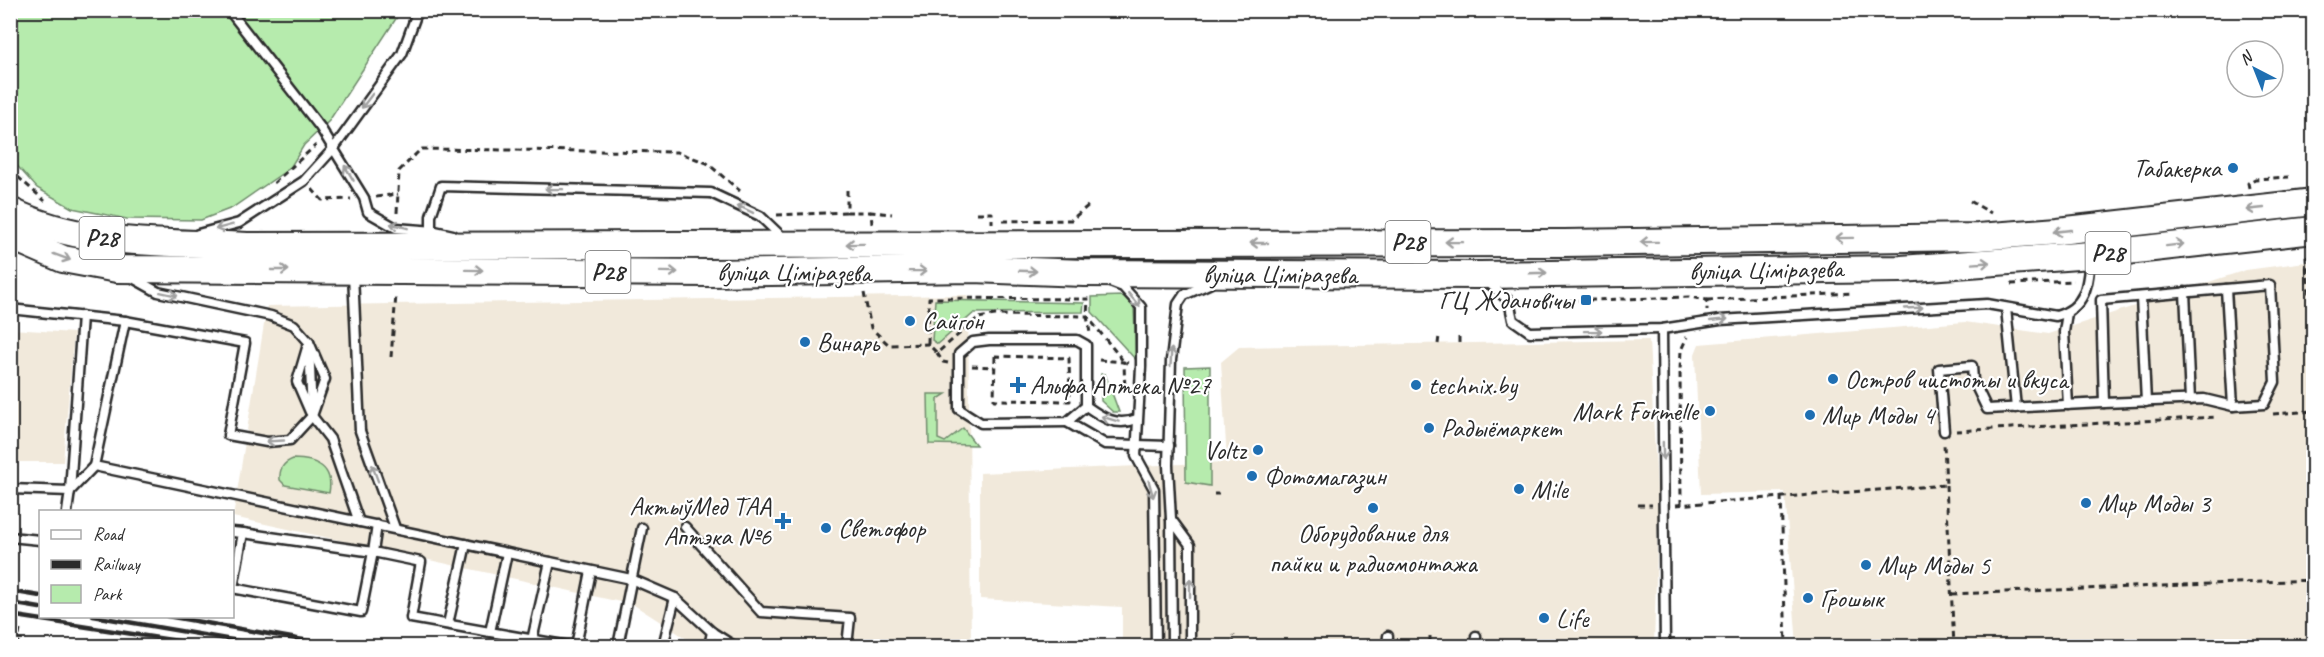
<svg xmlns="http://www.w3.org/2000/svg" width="2324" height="657" viewBox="0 0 2324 657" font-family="Caveat,sans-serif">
  <rect width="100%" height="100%" fill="#fff"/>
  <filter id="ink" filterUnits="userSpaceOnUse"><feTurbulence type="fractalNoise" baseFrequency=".0167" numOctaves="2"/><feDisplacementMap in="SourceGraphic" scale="12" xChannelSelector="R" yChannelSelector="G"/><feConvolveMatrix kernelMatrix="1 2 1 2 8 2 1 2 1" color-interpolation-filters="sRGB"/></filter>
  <g filter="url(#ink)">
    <g fill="#f1e9db">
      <polygon points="2313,261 2313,646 1797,646 1785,492 1701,494 1695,354 1699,344 1965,322 2048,334 2246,270"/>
      <polygon points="968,295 971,646 698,646 634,605 233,517 267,306"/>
      <polygon points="11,329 74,333 63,462 11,462"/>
      <polygon points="1649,340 1658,510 1654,646 1122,646 1122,607 980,599 980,473 1227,462 1221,362 1239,347"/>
    </g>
    <g fill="#b6ebad" stroke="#708b6c" stroke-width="1.5">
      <polygon points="10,11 401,11 329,121 304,145 290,168 232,208 201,220 127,219 72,208 37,188 11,159"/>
      <polygon points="1123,296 1134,307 1136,360 1092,312 1092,297"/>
      <polygon points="935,300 1084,303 1083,312 974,313 938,344 932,340"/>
      <polygon points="1210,366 1210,486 1186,482 1185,367"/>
      <polygon points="1101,374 1105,374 1119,412 1113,412 1101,401"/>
      <polygon points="928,394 946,394 938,399 938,439 945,442 963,428 976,445 929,444"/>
      <path d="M293 459C316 459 334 467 329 493L285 485 280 480C279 469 283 463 293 459Z"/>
    </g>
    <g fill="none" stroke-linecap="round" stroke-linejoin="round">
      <defs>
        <g id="service">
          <polyline points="229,10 320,127 364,198 368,212 396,228 435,231 453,235"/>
          <polyline points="198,234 239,223 304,181 334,148 402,54 418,10"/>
          <polyline points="431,243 431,216 441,186 711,193 760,216 784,239"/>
          <polyline points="353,274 360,431 395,528"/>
          <polyline points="133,278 158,292 271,316 294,325 309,342 312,416 330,439 359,522"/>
          <path d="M1487 281 1509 301 1513 320 1530 332 1662 329 1720 320 1987 304 2056 316C2086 308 2088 285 2090 258"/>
          <polyline points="1110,282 1123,287 1141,307 1141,367 1136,456 1154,489 1156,646"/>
          <polygon points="2270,285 2275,382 2264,404 2233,406 2204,399 2104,403 2101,300"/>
          <polyline points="2226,289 2233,406"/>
          <polyline points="2185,292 2190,400"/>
          <polyline points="2141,297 2146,402"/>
          <polyline points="2006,308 2016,408"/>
          <polyline points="10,309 125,321"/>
          <polyline points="2067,313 2064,332 2068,405"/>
          <polyline points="1662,329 1665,646"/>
          <polygon points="989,340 1077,340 1086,345 1086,406 1067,422 981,423 959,409 959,354 973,342"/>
          <polyline points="309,342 325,379 312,416 290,440 267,442 228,435 245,343 125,321 94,466 631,579 675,598 712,632 734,646"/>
          <polyline points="307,348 297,382 310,412"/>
          <path d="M1086 406C1103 418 1116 427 1137 419"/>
          <polyline points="1067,422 1105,444 1169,446"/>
          <polyline points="1944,431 1939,369 1972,366 1973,380 1987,409 2104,403"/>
          <polyline points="10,489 70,491 82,316"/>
          <polyline points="67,512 70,491 94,466"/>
          <polyline points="1171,519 1172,646"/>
          <polyline points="377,525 373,552 421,562 411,618 569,646"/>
          <polyline points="685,527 761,612 850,618 847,646"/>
          <polyline points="232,532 243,533 233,588"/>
          <polyline points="10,537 40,540"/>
          <polyline points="232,588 361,612 373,552 243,533"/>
          <polyline points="448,624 466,544"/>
          <polyline points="490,632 507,553"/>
          <polyline points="532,640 550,562"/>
          <polyline points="576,646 591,571"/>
          <polyline points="618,646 642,528"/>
          <polyline points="663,646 675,598"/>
          <polyline points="709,646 712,632"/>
          <polyline points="1190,646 1190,545 1171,519 1168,465 1171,360 1178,304 1184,295 1211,283"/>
          <polyline points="1387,646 1388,636"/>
          <polyline points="1476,646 1476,636"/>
        </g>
        <g id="primary">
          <path d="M10 211C84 248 168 241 247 246L1564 243 1978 237 2058 231 2314 202"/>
          <polyline points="10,236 63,259 117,269 709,273 973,269 1084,273 1480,275 1901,269 2091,255 2314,230"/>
        </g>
      </defs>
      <use href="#service" stroke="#2b2b2b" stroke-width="13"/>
      <use href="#primary" stroke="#2b2b2b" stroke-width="30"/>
      <g stroke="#2b2b2b" stroke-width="3" stroke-dasharray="6 4.5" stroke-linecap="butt">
        <polyline points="10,170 45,201"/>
        <polyline points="274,183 316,145"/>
        <polyline points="2249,188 2248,183 2255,179 2289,177"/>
        <polyline points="312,189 322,200 351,199"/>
        <polyline points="847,190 847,212 871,212"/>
        <polyline points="376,197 398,194"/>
        <polyline points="1970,201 1991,213"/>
        <polyline points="397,213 399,171 421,149 677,152 707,163 740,191"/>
        <polyline points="977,213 992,213 992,223"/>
        <polyline points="777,215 847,212"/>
        <polyline points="1003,221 1071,220 1089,205"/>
        <polyline points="872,224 871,212 892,214"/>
        <polyline points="2306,256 2314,367"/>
        <polyline points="2011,284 2074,281"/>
        <polyline points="864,293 871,328 889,345 928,344 937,353 978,318 995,315 1087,316 1124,362 1128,363"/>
        <polyline points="1707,300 1852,293"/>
        <polyline points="1526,302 1689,297 1707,300 1707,310"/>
        <polyline points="928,343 929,298 1088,299 1087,316 1090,333"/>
        <polyline points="1459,343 1459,336"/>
        <polyline points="1438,344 1439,336"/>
        <polyline points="937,353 943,362 948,363"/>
        <polygon points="995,356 1069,358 1070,401 994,400"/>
        <polyline points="391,357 396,295"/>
        <polyline points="1099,360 1124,362 1125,393"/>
        <polyline points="972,366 994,367"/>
        <polyline points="2273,414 2314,411"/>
        <polyline points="1956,431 2216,417"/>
        <polyline points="1946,485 1954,646"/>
        <polyline points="1214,494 1219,494"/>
        <polyline points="1781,496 1786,646"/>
        <polyline points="1638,505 1652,505"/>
        <polyline points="1676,505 1946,485 1944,444"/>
        <polyline points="1681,505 1680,370 1681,350 1687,337"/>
        <polyline points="2313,580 2314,604"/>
        <polyline points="1952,594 2314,580"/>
        <polyline points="1430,636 1430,646"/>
        <polyline points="17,646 20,630"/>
        <polyline points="1233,646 1234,635"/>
      </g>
      <use href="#service" stroke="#fff" stroke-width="8"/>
      <use href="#primary" stroke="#fff" stroke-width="26"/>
      <g stroke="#2b2b2b" stroke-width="4.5">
        <polyline points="10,591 40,596"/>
        <polyline points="10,603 40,608"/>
        <polyline points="10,615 210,646"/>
        <polyline points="93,616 267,646"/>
        <polyline points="167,616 337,646"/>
      </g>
    </g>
    <defs><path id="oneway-shaft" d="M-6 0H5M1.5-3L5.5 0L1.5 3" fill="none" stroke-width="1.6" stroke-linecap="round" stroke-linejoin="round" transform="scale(1.5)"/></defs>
    <g stroke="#a0a0a0">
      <use href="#oneway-shaft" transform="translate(367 101) rotate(127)"/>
      <use href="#oneway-shaft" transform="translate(349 173) rotate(-121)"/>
      <use href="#oneway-shaft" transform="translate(554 189) rotate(-179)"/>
      <use href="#oneway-shaft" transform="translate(745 209) rotate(-154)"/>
      <use href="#oneway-shaft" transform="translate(2255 209) rotate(174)"/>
      <use href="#oneway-shaft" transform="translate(399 226) rotate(-166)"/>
      <use href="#oneway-shaft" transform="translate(224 227) rotate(165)"/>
      <use href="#oneway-shaft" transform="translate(2062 231) rotate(174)"/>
      <use href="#oneway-shaft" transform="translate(1844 238) rotate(179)"/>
      <use href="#oneway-shaft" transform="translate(1454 242) rotate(-179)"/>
      <use href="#oneway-shaft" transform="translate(1649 242) rotate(179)"/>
      <use href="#oneway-shaft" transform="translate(1259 243) rotate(180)"/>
      <use href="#oneway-shaft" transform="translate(855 244) rotate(179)"/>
      <use href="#oneway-shaft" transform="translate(2175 245) rotate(-7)"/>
      <use href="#oneway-shaft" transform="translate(62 257) rotate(20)"/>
      <use href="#oneway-shaft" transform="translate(1981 263) rotate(-4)"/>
      <use href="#oneway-shaft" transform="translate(280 270)"/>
      <use href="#oneway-shaft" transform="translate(474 270) rotate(1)"/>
      <use href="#oneway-shaft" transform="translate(918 271) rotate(-1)"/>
      <use href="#oneway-shaft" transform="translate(1028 271) rotate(2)"/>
      <use href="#oneway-shaft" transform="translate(669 272) rotate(1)"/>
      <use href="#oneway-shaft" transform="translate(1538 273) rotate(-2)"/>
      <use href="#oneway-shaft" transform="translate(169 294) rotate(12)"/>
      <use href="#oneway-shaft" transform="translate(1134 300) rotate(50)"/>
      <use href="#oneway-shaft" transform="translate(1914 308) rotate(-3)"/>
      <use href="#oneway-shaft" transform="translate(1719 320) rotate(-6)"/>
      <use href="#oneway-shaft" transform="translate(1593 331) rotate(-1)"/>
      <use href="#oneway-shaft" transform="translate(1171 357) rotate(-87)"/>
      <use href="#oneway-shaft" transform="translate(1110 419) rotate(-163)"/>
      <use href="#oneway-shaft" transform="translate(275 441) rotate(177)"/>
      <use href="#oneway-shaft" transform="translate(1663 451) rotate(89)"/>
      <use href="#oneway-shaft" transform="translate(375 473) rotate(-110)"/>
      <use href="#oneway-shaft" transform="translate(1151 489) rotate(74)"/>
      <use href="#oneway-shaft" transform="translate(1190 588) rotate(-90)"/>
    </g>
  </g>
  <g fill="#1f6fb2" stroke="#fff" stroke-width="2">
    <circle cx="2233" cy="168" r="6"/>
    <rect x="1580" y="294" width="12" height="12" rx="3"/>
    <circle cx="910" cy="321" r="6"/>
    <circle cx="805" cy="342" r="6"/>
    <circle cx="1833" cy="379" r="6"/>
    <path d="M1015 376h6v6h6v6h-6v6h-6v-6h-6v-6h6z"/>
    <circle cx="1416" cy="385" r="6"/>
    <circle cx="1710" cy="411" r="6"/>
    <circle cx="1810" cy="415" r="6"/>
    <circle cx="1429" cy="428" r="6"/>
    <circle cx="1258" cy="450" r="6"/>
    <circle cx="1252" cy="476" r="6"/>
    <circle cx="1519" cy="489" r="6"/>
    <circle cx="2086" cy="503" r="6"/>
    <circle cx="1373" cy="508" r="6"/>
    <path d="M780 512h6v6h6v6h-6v6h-6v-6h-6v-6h6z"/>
    <circle cx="826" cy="528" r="6"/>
    <circle cx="1866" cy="565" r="6"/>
    <circle cx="1808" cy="598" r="6"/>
    <circle cx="1544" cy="618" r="6"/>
  </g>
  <g text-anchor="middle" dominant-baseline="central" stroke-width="4.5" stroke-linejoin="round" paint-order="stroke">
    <g fill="#fff" stroke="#6b6b6b" stroke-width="1.5">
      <rect x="79.5" y="217" width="45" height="42" rx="4.5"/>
      <rect x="1385.5" y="221" width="45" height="42" rx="4.5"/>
      <rect x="2085.5" y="232" width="45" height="42" rx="4.5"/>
      <rect x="585.5" y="251" width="45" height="42" rx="4.5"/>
    </g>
    <g font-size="24" font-weight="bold" fill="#2b2b2b">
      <text x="102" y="238">Р28</text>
      <text x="1408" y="242">Р28</text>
      <text x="2108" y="253">Р28</text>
      <text x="608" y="272">Р28</text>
    </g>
    <g font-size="26" fill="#2b2b2b" stroke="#fff" text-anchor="start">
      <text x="2221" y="168" text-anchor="end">Табакерка</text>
      <text x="1574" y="300" text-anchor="end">ГЦ Ждановічы</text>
      <text x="922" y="321">Сайгон</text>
      <text x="817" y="342">Винарь</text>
      <text x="1845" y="379">Остров чистоты и вкуса</text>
      <text x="1030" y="385">Альфа Аптека №27</text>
      <text x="1428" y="385">technix.by</text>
      <text x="1698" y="411" text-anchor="end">Mark Formelle</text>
      <text x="1822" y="415">Мир Моды 4</text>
      <text x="1441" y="428">Радыёмаркет</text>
      <text x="1246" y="450" text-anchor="end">Voltz</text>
      <text x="1264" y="476">Фотомагазин</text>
      <text x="1531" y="489">Mile</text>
      <text x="2098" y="503">Мир Моды 3</text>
      <text x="771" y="506" text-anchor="end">АктыўМед ТАА<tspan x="771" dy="30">Аптэка №6</tspan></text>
      <text x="838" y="528">Светофор</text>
      <text x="1373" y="533" text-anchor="middle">Оборудование для<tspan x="1373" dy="30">пайки и радиомонтажа</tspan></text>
      <text x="1878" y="565">Мир Моды 5</text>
      <text x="1820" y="598">Грошык</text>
      <text x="1556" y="618">Life</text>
    </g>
    <g font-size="26" fill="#2b2b2b" stroke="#fff">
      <text transform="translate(1766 270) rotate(-1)">вуліца Ціміразева</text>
      <text x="794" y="272">вуліца Ціміразева</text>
      <text x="1280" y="274">вуліца Ціміразева</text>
    </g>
  </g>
  <rect width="2324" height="657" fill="none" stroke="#fff" stroke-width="36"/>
  <rect x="18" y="18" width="2288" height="621" fill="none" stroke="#2b2b2b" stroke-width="2" filter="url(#ink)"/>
  <rect x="39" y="510" width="195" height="108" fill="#ffffff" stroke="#aaaaaa" stroke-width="1.5"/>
  <rect x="51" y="530" width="30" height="9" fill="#ffffff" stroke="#aaaaaa" stroke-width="1.5"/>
  <text x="93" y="540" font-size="18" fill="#2b2b2b">Road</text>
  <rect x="51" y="560" width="30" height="9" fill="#2b2b2b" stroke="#aaaaaa" stroke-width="1.5"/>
  <text x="93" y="570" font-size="18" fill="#2b2b2b">Railway</text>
  <rect x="51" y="585" width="30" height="18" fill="#b6ebad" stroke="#aaaaaa" stroke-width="1.5"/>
  <text x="93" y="600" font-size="18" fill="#2b2b2b">Park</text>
  <g transform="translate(2255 69) rotate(318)"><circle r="28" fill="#ffffff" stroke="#aaaaaa" stroke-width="1.5"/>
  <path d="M0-4.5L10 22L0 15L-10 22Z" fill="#1f6fb2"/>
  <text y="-9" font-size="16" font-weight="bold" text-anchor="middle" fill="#2b2b2b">N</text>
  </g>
</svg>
